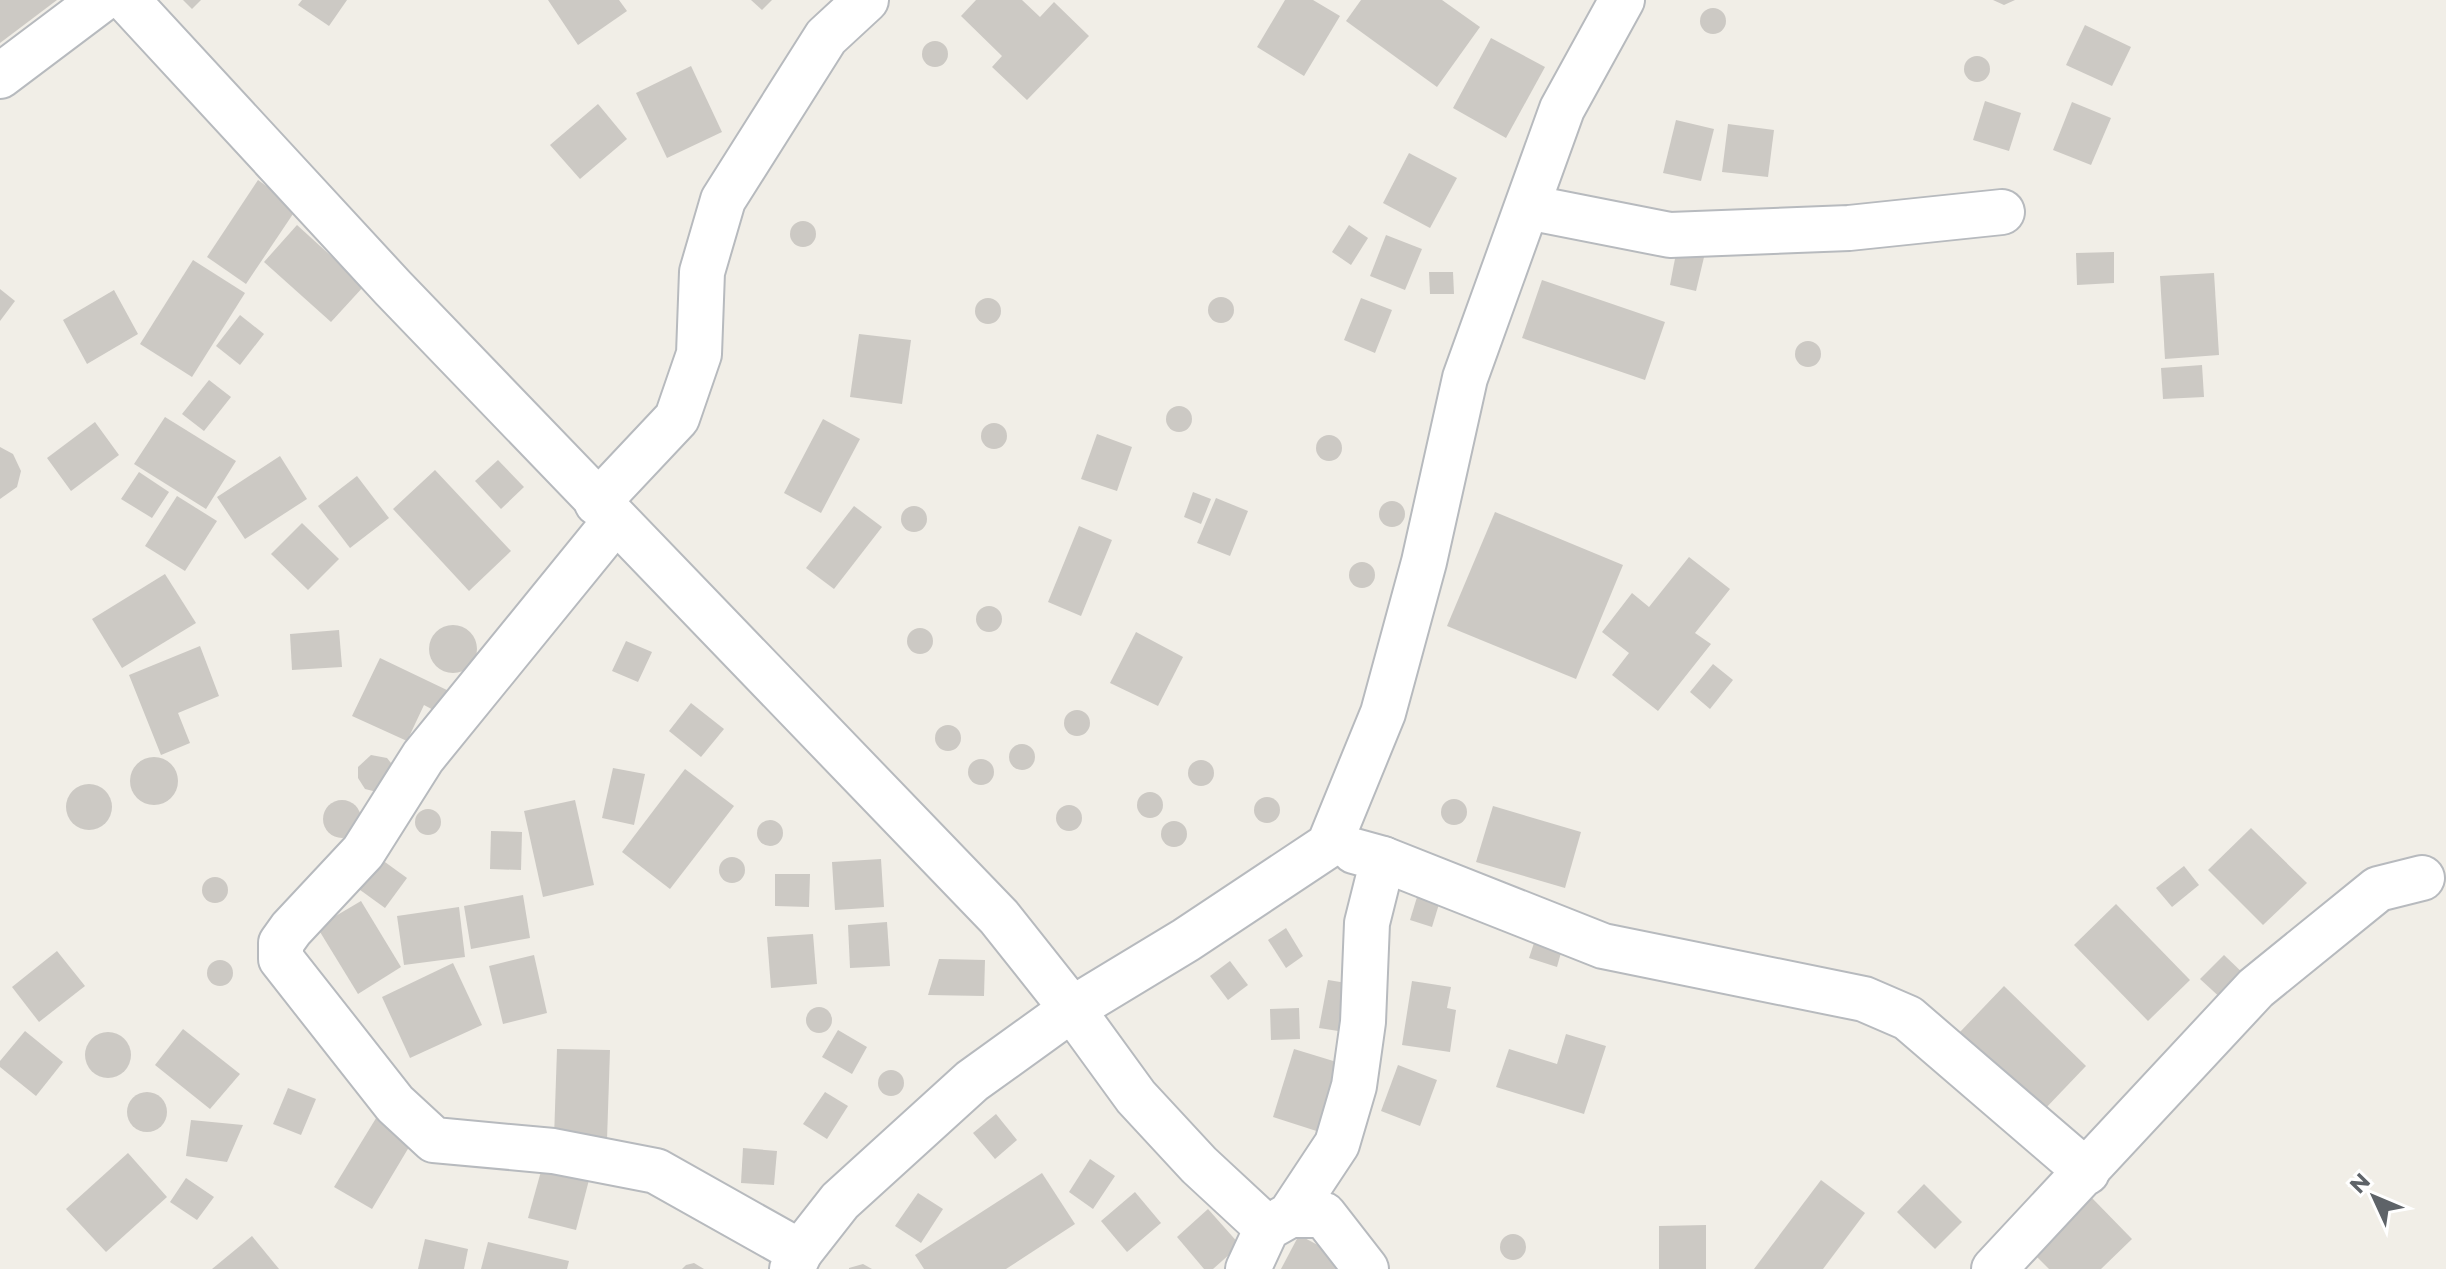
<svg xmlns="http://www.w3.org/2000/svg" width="2446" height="1269" viewBox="0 0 2446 1269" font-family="Montserrat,sans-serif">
  <rect width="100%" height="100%" fill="#f1eee7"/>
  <g fill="#ccc9c4">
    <polygon points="0,0 57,0 0,43"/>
    <polygon points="183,0 201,0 192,9"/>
    <polygon points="302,0 347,0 329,26 298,5"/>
    <polygon points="548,0 619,0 627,11 578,45"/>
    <polygon points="751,0 772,0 762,10"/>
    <polygon points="976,0 1022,0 1040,17 1054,2 1089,36 1027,100 992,67 1002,56 961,16"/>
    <polygon points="1285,0 1313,0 1340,16 1304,76 1257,47"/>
    <polygon points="1361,0 1442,0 1480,27 1437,87 1346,21"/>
    <polygon points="1993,0 2015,0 2004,5"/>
    <circle cx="1713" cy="21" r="13"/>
    <polygon points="2085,25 2131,47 2112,86 2066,65"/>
    <polygon points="1491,38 1545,67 1506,138 1453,108"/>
    <circle cx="935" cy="54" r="13"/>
    <circle cx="1977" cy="69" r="13"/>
    <polygon points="691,66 722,132 667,158 636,93"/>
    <polygon points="1985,101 2021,113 2009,151 1973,140"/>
    <polygon points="2072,102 2111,118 2091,165 2053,150"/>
    <polygon points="598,104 627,139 580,179 550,145"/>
    <polygon points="1676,120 1714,129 1701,181 1663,173"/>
    <polygon points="1728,124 1774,130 1768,177 1722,172"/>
    <polygon points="1409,153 1457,178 1430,228 1383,203"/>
    <polygon points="258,180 297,208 246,284 207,257"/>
    <circle cx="803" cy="234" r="13"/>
    <polygon points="297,225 364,286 331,322 264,262"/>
    <polygon points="1349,225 1368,238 1351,265 1332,252"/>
    <polygon points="1386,235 1422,249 1405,290 1370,276"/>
    <polygon points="1677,248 1705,253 1696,291 1670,285"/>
    <polygon points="2114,252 2114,283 2077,285 2076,253"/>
    <polygon points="193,260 245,293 192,377 140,344"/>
    <polygon points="1429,272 1453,272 1454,294 1430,294"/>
    <polygon points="2214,273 2219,355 2165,359 2160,276"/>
    <polygon points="1542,280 1665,322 1645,380 1522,338"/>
    <polygon points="0,289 15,301 0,321"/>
    <polygon points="114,290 138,334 87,364 63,320"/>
    <circle cx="1221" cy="310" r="13"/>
    <circle cx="988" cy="311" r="13"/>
    <polygon points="1361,298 1392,310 1375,353 1344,340"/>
    <polygon points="240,315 264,334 240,365 216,346"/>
    <polygon points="859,334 911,340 902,404 850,397"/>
    <circle cx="1808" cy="354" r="13"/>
    <polygon points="2202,365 2204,397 2163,399 2161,368"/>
    <polygon points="209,380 231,397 204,431 182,414"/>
    <circle cx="1179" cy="419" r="13"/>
    <polygon points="165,417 236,461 206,509 134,464"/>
    <polygon points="823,419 860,439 821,513 784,493"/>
    <polygon points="95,422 119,455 71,491 47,458"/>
    <circle cx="994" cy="436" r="13"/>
    <polygon points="1097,434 1132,447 1117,491 1081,479"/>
    <circle cx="1329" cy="448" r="13"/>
    <polygon points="0,447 13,454 21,471 17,487 0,499"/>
    <polygon points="280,456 307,499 245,539 217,497"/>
    <polygon points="498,460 524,487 501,509 475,481"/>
    <polygon points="435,470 511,551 469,591 393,509"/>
    <polygon points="139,472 169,492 152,518 121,499"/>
    <polygon points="357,476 389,518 350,548 318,506"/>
    <polygon points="1193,492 1211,499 1201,524 1184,517"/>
    <polygon points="177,496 217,521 185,571 145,546"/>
    <polygon points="1216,498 1248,511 1230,556 1197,543"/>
    <circle cx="1392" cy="514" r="13"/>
    <circle cx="914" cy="519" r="13"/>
    <polygon points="854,506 882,527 834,589 806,568"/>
    <polygon points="1495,512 1623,565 1576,679 1447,626"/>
    <polygon points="302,523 339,559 308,590 271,554"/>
    <polygon points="1079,526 1112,540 1081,616 1048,602"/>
    <polygon points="1689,557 1730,589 1695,633 1711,644 1658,711 1612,675 1629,653 1602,632 1632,593 1649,607"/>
    <circle cx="1362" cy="575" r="13"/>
    <polygon points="165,574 196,623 122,668 92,619"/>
    <circle cx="989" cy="619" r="13"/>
    <circle cx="453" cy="649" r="24"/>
    <circle cx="920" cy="641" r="13"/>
    <polygon points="339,630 342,667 292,670 290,634"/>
    <polygon points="1136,632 1183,657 1158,706 1110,683"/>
    <polygon points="626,641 652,652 638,682 612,671"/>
    <polygon points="200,646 219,696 178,713 190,743 161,755 129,675"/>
    <polygon points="380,658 449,691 439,713 424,705 407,741 352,716"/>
    <polygon points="1713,664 1733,680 1710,709 1690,692"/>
    <polygon points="691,703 724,729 701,757 669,731"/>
    <circle cx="1077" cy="723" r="13"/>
    <circle cx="948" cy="738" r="13"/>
    <circle cx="1022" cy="757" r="13"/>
    <polygon points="371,755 387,758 395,768 377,792 365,789 358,778 358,767"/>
    <circle cx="154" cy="781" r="24"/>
    <circle cx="981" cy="772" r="13"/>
    <circle cx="1201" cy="773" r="13"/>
    <polygon points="613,768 645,774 634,825 602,818"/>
    <polygon points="685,769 734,806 670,889 622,852"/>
    <circle cx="89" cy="807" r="23"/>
    <circle cx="1150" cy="805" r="13"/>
    <circle cx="1267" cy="810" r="13"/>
    <circle cx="1454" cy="812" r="13"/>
    <circle cx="342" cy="819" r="19"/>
    <polygon points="575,800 594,885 543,897 524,811"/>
    <circle cx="1069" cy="818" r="13"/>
    <polygon points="1493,806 1581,832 1565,888 1476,862"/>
    <circle cx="428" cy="822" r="13"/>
    <circle cx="770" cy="833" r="13"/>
    <circle cx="1174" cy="834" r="13"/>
    <polygon points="2251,828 2307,883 2263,925 2208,870"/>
    <polygon points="491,831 522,832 521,870 490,869"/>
    <circle cx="732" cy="870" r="13"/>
    <polygon points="378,857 407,878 385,908 356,887"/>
    <polygon points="881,859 884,907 835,910 832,862"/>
    <polygon points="2184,866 2199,885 2172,907 2156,888"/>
    <polygon points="775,874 810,874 809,907 775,906"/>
    <circle cx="215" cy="890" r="13"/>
    <polygon points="1421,884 1443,891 1432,927 1410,920"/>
    <polygon points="523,895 530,938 471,949 464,906"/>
    <polygon points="361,901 401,967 358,994 317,927"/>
    <polygon points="2116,904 2190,980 2148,1021 2074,945"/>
    <polygon points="459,907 465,957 404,965 397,916"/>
    <polygon points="887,922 890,966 850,968 848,925"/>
    <polygon points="1286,928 1303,956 1286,968 1268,940"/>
    <polygon points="813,934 817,984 771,988 767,937"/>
    <polygon points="1537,934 1564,942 1557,967 1529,958"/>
    <polygon points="57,951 85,986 39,1022 12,987"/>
    <polygon points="534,955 547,1013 503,1024 489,966"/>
    <polygon points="2224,955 2247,977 2224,1001 2200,979"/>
    <polygon points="939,959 985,960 984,996 928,995"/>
    <circle cx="220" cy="973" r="13"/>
    <polygon points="1230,961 1248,985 1228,1000 1210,976"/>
    <polygon points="453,963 482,1025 410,1058 382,997"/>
    <polygon points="1328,980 1359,985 1351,1033 1319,1028"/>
    <polygon points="1412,981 1451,987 1447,1008 1456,1010 1450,1052 1402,1045"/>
    <polygon points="2004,986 2086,1066 2043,1111 1960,1032"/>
    <circle cx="819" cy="1020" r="13"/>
    <polygon points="1299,1008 1300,1039 1271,1040 1270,1009"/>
    <polygon points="183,1029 240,1074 210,1109 155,1065"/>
    <polygon points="838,1030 867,1047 852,1074 822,1057"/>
    <polygon points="25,1031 63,1062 36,1096 0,1067 0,1061"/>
    <circle cx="108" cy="1055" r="23"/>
    <polygon points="1566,1034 1606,1046 1584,1114 1496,1087 1509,1049 1557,1064"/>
    <polygon points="557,1049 610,1050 607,1140 554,1138"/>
    <polygon points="1294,1049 1353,1067 1332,1136 1273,1117"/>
    <polygon points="1398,1065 1437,1080 1420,1126 1381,1111"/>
    <circle cx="891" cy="1083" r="13"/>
    <polygon points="288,1088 316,1099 301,1135 273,1124"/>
    <polygon points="825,1092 848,1106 827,1139 803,1124"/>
    <circle cx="147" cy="1112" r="20"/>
    <polygon points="381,1110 418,1132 372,1209 334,1187"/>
    <polygon points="996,1114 1017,1140 995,1159 973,1133"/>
    <polygon points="191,1120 243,1125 227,1162 186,1156"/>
    <polygon points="743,1148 777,1151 774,1185 741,1183"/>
    <polygon points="128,1153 167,1197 106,1252 66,1209"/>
    <polygon points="1090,1159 1115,1176 1093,1209 1069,1192"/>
    <polygon points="543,1164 590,1176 576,1230 528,1218"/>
    <polygon points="1042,1173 1075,1224 1006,1269 924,1269 915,1255"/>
    <polygon points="186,1178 214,1197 197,1220 170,1202"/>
    <polygon points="1821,1180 1865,1213 1823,1269 1754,1269"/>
    <polygon points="1924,1184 1962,1222 1935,1249 1897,1212"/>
    <polygon points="1135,1192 1161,1223 1127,1252 1101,1221"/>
    <polygon points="918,1193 943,1209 921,1243 895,1226"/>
    <polygon points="2091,1197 2132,1239 2101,1269 2049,1269 2033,1253"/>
    <polygon points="1208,1209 1240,1245 1213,1269 1204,1269 1177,1237"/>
    <polygon points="1706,1225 1706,1269 1659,1269 1659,1226"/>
    <circle cx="1513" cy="1247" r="13"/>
    <polygon points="1299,1235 1344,1259 1338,1269 1281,1269"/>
    <polygon points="252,1236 279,1269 212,1269"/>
    <polygon points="425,1239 468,1249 464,1269 418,1269"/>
    <polygon points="488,1242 569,1261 567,1269 481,1269"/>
    <polygon points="694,1263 704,1269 682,1269 686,1265"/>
    <polygon points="863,1264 872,1269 849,1269 849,1268"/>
  </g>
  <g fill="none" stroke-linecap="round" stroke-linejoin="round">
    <defs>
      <g id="street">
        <polyline points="127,0 393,288 999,917 1072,1009 1136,1097 1199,1165 1267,1228"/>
        <polyline points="0,76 101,0"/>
        <polyline points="1528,207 1670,235 1849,228 2002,212"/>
        <polyline points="597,503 677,418 699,354 702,272 723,200 826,37 866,0"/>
        <polyline points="615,521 423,757 363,852 291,929 281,943 281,959 395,1104 434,1140 553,1151 656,1171 800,1252"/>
        <polyline points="1383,859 1603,946 1864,999 1908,1018 2087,1172"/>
        <polyline points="1290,1215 1324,1215 1366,1269"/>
        <polyline points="792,1269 800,1252 840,1201 972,1081 1072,1009 1186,940 1329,845 1383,713 1424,562 1465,378 1562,109 1622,0"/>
        <polyline points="1248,1269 1267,1228 1290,1215 1337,1144 1354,1086 1363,1022 1367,923 1383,859 1354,851"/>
        <polyline points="1994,1269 2256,988 2378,889 2422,878"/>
      </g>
    </defs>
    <use href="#street" stroke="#b7babe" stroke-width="48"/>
    <use href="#street" stroke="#fff" stroke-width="44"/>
  </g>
  <g transform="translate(2374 1197) rotate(314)" stroke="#ffffff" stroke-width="6" paint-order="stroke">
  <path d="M0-6L14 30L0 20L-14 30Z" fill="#5e6368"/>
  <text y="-12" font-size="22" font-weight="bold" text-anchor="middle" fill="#5e6368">N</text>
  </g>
</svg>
